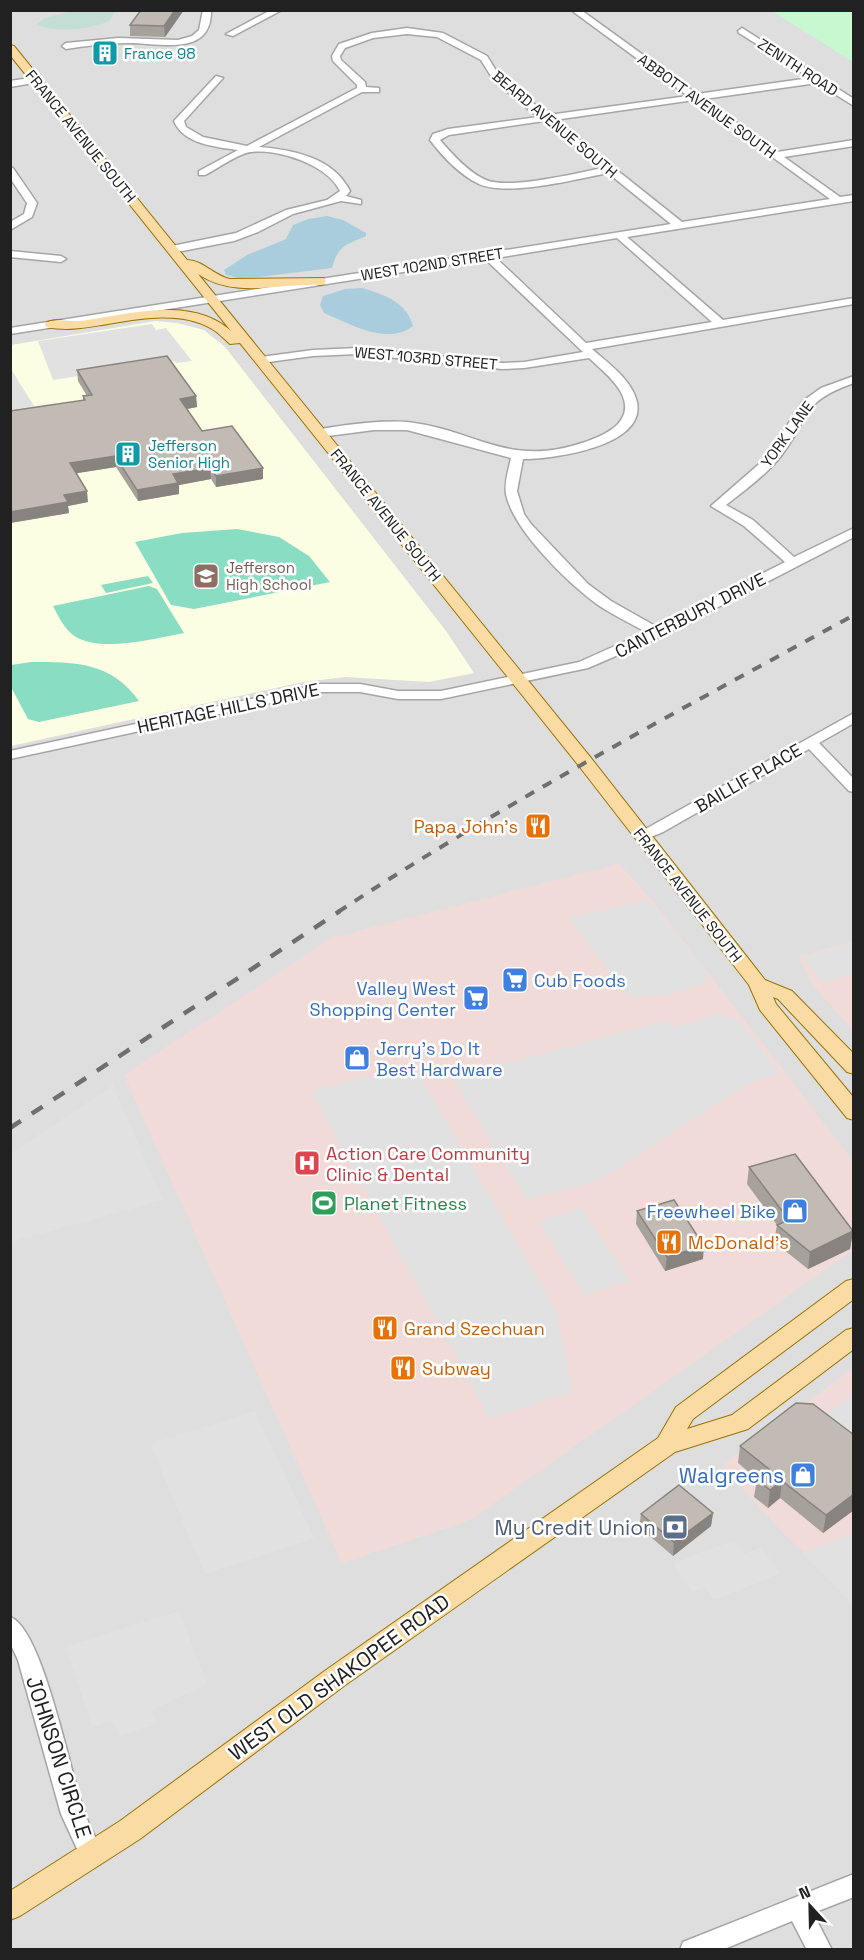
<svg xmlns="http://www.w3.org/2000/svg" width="864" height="1960" viewBox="0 0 864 1960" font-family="'Space Grotesk',sans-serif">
  <rect width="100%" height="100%" fill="#f1eee8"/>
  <rect fill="#dfdede" x="11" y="11" width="842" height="1938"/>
  <g fill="#f1dbd8">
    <polygon points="619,864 652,900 853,1161 853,1250 470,1520 342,1563 124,1075 331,938"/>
    <polygon points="853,942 853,1031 812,984 799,956"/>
    <polygon points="853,1368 853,1597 785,1535 722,1466"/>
  </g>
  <polygon fill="#fcfee3" points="155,321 177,323 204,330 225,347 446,631 474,673 429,682 345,677 303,682 11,746 11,345"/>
  <path fill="#c5ded5" d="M72 11 116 10V11L109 21C89 30 57 33 36 25L45 18Z"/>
  <polygon fill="#c7f8cf" points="772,11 853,11 853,62"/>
  <g fill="#88ddc3">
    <polygon points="237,529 279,537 309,556 330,582 194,609 171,605 135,542 182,533"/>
    <polygon points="148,576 153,583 106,593 101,585"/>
    <path d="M149 586 157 589 184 633C157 638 104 652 78 638 66 632 59 618 53 606Z"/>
    <path d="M31 662C76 662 111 662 139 701L39 722 28 719 11 687V665Z"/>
  </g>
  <g fill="#e1e1e1">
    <polygon points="152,324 156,330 166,328 192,361 176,363 174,361 53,380 38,341"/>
    <polygon points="10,369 11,369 34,406 11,410"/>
    <polygon points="649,900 706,971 706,983 668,995 628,997 569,918"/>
    <polygon points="853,943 853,974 822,982 801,957"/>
    <polygon points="717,1015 738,1019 779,1073 752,1082 599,1180 527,1200 452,1078 667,1020 673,1027"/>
    <polygon points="413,1064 557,1312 572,1392 490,1419 311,1091"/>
    <polygon points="113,1085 163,1200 11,1242 11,1153"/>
    <polygon points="582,1208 629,1281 584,1295 538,1221"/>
    <polygon points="853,1394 853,1448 816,1420"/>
    <polygon points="255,1411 314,1538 205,1574 150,1444"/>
    <polygon points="853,1534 854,1535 853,1605 802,1553"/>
    <polygon points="735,1540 745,1554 761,1547 780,1574 714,1600 705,1587 692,1592 673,1563"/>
    <polygon points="179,1611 207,1684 152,1710 156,1724 118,1737 113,1721 92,1727 66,1647"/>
  </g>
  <g fill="#aacddd">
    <path d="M327 216 343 220 366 233V236C346 245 338 245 332 268L259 277 238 278 226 275 224 270 247 255 286 239 293 225 308 219Z"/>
    <path d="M362 288C383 294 407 302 413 326 387 346 350 324 324 313L320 305 323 296 345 289Z"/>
  </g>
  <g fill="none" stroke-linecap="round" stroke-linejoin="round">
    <defs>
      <g id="minor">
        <path d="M203 10H211C212 59 157 42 126 43 106 43 86 46 66 49L62 46 66 43 118 38 178 40 192 36 199 30Z"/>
        <polygon points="271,10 282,10 233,36 226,34"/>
        <path d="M571 10H581L697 94 810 78 739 33 738 31 742 28 854 99V106L817 83 704 99 777 152 854 140V146L784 157 840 197 854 195V201L627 237 723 320 854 298V304L592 349C608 363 632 380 637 402 646 447 552 459 523 459L517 491 524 514 531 524 588 584 611 601 657 627 785 562 744 526 711 506 766 458 803 401 821 388 854 376V383C799 402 811 417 781 456 766 475 745 490 726 505L753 520 794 557 854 528V537L662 636 588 668 441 699H398L360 692H321L10 759V751L321 684H360L398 691H441L579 662 646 632C630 623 613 615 598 605 568 583 513 530 506 494 504 483 509 468 511 458L407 430H374L320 437 314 433 320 429C348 425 378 420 407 422 474 429 507 468 582 443 594 439 608 434 618 424 640 399 606 374 589 358L524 368 502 369 358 354 313 356 261 363 255 360 261 357 313 350 358 348 502 363 524 362 583 352 485 259 10 334V328L671 224 608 173C577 179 507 197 479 184 460 175 442 156 430 140L433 134 448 129 538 117 494 81 481 60 437 37 407 34 373 38 345 48 340 56 341 60 365 82 366 87 379 88V92H362L259 147C293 150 333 157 350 191L346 196 361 200V204L341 201 293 214 258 232 234 241 182 251 172 252 167 249 172 246 236 233 286 210 327 200 340 191C328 165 278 148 251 152 239 153 217 169 205 175H199V171L238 150C216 147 183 144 174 121L216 76 223 78 184 121 186 127 203 137 247 146 357 88V85L333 61 332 56 339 44 372 33 407 28 443 33 487 56 500 77 548 115 688 96ZM694 100 830 199 682 222 554 120ZM544 121 603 168C576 173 509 190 486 180 469 173 452 154 440 140L449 135ZM617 238 712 322 586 343 496 258Z"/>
        <polygon points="36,77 39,78 39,82 10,87 10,81"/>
        <polygon points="10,167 13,168 37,203 32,217 10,230 10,222 24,214 27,203 10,178"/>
        <polygon points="10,251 61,256 66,259 61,262 10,257"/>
        <polygon points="854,713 854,723 819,743 854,779 854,792 849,791 809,749 663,832 641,841 633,836"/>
        <path d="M10 1617C43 1628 71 1777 85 1814 90 1828 98 1842 104 1856L100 1864 92 1867 84 1864 61 1814 18 1660 10 1643Z"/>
        <polygon points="854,1874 854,1897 813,1913 832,1950 807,1950 792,1921 722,1950 680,1950 683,1942"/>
      </g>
      <g id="major">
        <path d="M10 45 14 46 187 260C202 260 215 276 230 279L324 278 326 281 324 284 320 285C280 283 234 299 198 274L591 758 765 980 792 991 854 1054V1074L847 1072 778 999 773 997 776 1004 854 1098V1120L847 1118 760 1010 749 985 579 766 240 343 230 344C224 339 219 333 212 329 180 310 137 319 102 325 83 328 66 331 46 327L45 324C52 317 70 322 81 321 127 315 191 295 231 331L10 55Z"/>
        <polygon points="854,1279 854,1299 693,1419 687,1429 732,1415 846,1330 854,1328 854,1349 748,1429 675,1452 344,1686 140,1839 20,1916 10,1920 10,1891 120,1821 326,1670 658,1438 676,1407 846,1281"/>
      </g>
    </defs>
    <use href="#minor" stroke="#a5a5a5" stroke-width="3"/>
    <use href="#major" stroke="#997304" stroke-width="2"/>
    <use href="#minor" fill="#fff" fill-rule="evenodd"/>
    <use href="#major" fill="#fadba4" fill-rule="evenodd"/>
    <path stroke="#6f6f6f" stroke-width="4" stroke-dasharray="10 10" stroke-linecap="butt" d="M338 912C504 803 680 710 854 615"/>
    <polyline stroke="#6f6f6f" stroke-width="4.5" stroke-dasharray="13 13" stroke-linecap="butt" points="10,1128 340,911"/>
  </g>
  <g fill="#a7a19b">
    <polygon points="141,10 184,10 165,37 130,36 130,25"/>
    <polygon points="77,370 196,396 197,407 187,409 202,431 263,479 216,487 211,479 179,485 179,494 138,501 116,467 76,473 88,502 68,506 69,513 10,523 83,401 83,396 87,396 78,381"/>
    <polygon points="749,1167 853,1231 850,1249 808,1269 774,1242 777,1225 747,1184"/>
    <polygon points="637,1211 703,1259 665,1271 636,1224"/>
    <polygon points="854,1435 854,1510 823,1533 780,1498 768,1508 754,1497 757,1479 738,1463 740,1446"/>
    <polygon points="713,1513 711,1526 673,1556 639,1527 641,1514"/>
  </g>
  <g fill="#88837e">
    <polygon points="175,10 184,10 165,37 164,26"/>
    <polygon points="196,396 197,407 181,410 180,399"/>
    <polygon points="115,456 116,467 72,474 70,463"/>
    <polygon points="210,468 211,479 179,485 179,494 138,501 137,490 173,474"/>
    <polygon points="263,468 263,479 216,487 216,476"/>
    <polygon points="87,491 88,502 68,506 69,513 10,523 10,512 64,495"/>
    <polygon points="853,1231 850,1249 808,1269 810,1252"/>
    <polygon points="704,1246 703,1259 665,1271 667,1257"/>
    <polygon points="782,1481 780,1498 768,1508 770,1490"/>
    <polygon points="854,1494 854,1510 823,1533 826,1515"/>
    <polygon points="713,1513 711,1526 673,1556 674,1542"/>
  </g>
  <g fill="#c2bbb4" stroke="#88837e" stroke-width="1.5">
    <polygon points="141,10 175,10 164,26 130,25"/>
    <polygon points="167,356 196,396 180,399 202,431 232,426 263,468 216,476 210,468 173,474 178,483 137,490 115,456 70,463 87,491 64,495 68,502 10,512 10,411 85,400 83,396 92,395 77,370"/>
    <polygon points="795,1154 853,1231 810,1252 777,1225 789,1220 749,1167"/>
    <polygon points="674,1200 704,1246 667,1257 637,1211"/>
    <polygon points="796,1403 813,1404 854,1435 854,1494 826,1515 782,1481 770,1490 757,1480 769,1469 740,1446"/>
    <polygon points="679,1485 713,1513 674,1542 641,1514"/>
  </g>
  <defs>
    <symbol id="building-square" viewBox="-11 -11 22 22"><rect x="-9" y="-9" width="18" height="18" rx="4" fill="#0f9aa8" stroke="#fff"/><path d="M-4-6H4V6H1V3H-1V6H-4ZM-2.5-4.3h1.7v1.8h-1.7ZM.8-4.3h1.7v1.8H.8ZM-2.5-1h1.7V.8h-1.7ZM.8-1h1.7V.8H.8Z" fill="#fff"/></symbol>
    <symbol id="school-square" viewBox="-11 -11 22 22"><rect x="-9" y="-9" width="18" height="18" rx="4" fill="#8d6e63" stroke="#fff"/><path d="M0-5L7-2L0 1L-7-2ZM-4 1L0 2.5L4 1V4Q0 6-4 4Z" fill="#fff"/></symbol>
    <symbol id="restaurant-square" viewBox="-11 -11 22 22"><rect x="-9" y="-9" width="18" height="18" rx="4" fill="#e8710a" stroke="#fff"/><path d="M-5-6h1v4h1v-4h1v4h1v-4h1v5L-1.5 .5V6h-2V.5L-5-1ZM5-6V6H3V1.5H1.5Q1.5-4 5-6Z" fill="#fff"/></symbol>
    <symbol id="supermarket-square" viewBox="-11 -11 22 22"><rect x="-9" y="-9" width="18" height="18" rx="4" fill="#3f7fe0" stroke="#fff"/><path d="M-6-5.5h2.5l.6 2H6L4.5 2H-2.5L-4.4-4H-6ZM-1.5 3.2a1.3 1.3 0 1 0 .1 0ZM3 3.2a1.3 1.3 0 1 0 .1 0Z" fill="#fff"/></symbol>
    <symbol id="shop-square" viewBox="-11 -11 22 22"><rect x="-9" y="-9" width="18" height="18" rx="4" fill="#3f7fe0" stroke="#fff"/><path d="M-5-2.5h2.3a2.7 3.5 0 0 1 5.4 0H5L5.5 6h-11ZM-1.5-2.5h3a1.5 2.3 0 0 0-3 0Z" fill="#fff"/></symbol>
    <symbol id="hospital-square" viewBox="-11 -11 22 22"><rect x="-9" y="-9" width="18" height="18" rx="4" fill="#e0444e" stroke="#fff"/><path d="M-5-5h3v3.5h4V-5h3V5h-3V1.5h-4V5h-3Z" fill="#fff"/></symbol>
    <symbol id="stadium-square" viewBox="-11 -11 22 22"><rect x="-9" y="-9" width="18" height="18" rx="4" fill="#2e9e5b" stroke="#fff"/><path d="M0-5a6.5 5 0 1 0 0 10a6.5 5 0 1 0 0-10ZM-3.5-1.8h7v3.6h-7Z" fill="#fff"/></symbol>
    <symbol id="bank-square" viewBox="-11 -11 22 22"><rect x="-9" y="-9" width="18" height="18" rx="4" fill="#5c6f8a" stroke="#fff"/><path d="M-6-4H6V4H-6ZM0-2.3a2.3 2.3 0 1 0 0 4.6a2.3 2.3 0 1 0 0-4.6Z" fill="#fff"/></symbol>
  </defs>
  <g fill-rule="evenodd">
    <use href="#building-square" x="90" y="38" width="30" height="30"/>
    <use href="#building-square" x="113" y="439" width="30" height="30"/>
    <use href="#school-square" x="191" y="561" width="30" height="30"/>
    <use href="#restaurant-square" x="523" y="811" width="30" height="30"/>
    <use href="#supermarket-square" x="500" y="965" width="30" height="30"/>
    <use href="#supermarket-square" x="461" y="983" width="30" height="30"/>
    <use href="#shop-square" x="342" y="1043" width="30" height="30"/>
    <use href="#hospital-square" x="292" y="1148" width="30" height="30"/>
    <use href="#stadium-square" x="309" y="1188" width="30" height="30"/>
    <use href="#shop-square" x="780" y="1196" width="30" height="30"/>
    <use href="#restaurant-square" x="654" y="1227" width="30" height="30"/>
    <use href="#restaurant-square" x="370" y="1313" width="30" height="30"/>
    <use href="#restaurant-square" x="388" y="1353" width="30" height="30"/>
    <use href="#shop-square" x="788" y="1460" width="30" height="30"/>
    <use href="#bank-square" x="660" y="1512" width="30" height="30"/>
  </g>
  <g text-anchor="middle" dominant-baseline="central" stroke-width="5" stroke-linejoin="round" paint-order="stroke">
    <g font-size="15" fill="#0d838f" stroke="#fff" text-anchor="start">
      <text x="124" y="53">France 98</text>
      <text x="148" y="445">Jefferson<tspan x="148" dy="17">Senior High</tspan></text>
    </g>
    <g font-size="15" fill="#212121" stroke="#fff">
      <text transform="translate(798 67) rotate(33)">ZENITH ROAD</text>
      <text transform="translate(707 106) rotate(36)">ABBOTT AVENUE SOUTH</text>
      <text transform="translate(555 124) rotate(40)">BEARD AVENUE SOUTH</text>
      <text transform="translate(81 136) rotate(51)">FRANCE AVENUE SOUTH</text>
      <text transform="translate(432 264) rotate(-9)">WEST 102ND STREET</text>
      <text transform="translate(426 358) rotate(5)">WEST 103RD STREET</text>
      <text transform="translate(787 434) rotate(-54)">YORK LANE</text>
      <text transform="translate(386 515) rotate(51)">FRANCE AVENUE SOUTH</text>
      <text transform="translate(688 895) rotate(52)">FRANCE AVENUE SOUTH</text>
    </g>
    <g font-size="15" fill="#785e54" stroke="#fff" text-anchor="start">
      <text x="226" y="567">Jefferson<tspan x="226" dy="17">High School</tspan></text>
    </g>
    <g font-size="18" fill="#212121" stroke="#fff">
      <text transform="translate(690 615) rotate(-27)">CANTERBURY DRIVE</text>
      <text transform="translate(228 708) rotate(-12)">HERITAGE HILLS DRIVE</text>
      <text transform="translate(748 778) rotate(-30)">BAILLIF PLACE</text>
    </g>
    <g font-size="18" fill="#c56008" stroke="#fff" text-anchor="start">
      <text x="518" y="826" text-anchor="end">Papa John's</text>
      <text x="688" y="1242">McDonald's</text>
      <text x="404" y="1328">Grand Szechuan</text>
      <text x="422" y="1368">Subway</text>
    </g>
    <g font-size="18" fill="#366cbe" stroke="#fff" text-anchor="start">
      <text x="534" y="980">Cub Foods</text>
      <text x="456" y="988" text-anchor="end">Valley West<tspan x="456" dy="21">Shopping Center</tspan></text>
      <text x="376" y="1048">Jerry's Do It<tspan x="376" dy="21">Best Hardware</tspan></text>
      <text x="776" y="1211" text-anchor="end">Freewheel Bike</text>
    </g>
    <g font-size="18" fill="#be3a42" stroke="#fff" text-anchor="start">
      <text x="326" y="1153">Action Care Community<tspan x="326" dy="21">Clinic &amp; Dental</tspan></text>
    </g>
    <g font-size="18" fill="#27864d" stroke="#fff" text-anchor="start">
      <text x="344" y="1203">Planet Fitness</text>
    </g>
    <g font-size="21" fill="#366cbe" stroke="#fff" text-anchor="end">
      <text x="784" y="1475">Walgreens</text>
    </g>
    <g font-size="21" fill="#4e5e75" stroke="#fff" text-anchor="end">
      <text x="656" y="1527">My Credit Union</text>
    </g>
    <g font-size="21" fill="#212121" stroke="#fff">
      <text transform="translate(339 1677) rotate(-36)">WEST OLD SHAKOPEE ROAD</text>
      <text transform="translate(59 1757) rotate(72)">JOHNSON CIRCLE</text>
    </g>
  </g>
  <rect width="864" height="1960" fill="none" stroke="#212121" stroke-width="24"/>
  <g transform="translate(810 1906) rotate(338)" stroke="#ffffff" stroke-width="4.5" paint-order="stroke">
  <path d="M0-4.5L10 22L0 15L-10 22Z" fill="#212121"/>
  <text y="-9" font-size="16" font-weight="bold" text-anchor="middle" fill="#212121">N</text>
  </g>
</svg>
